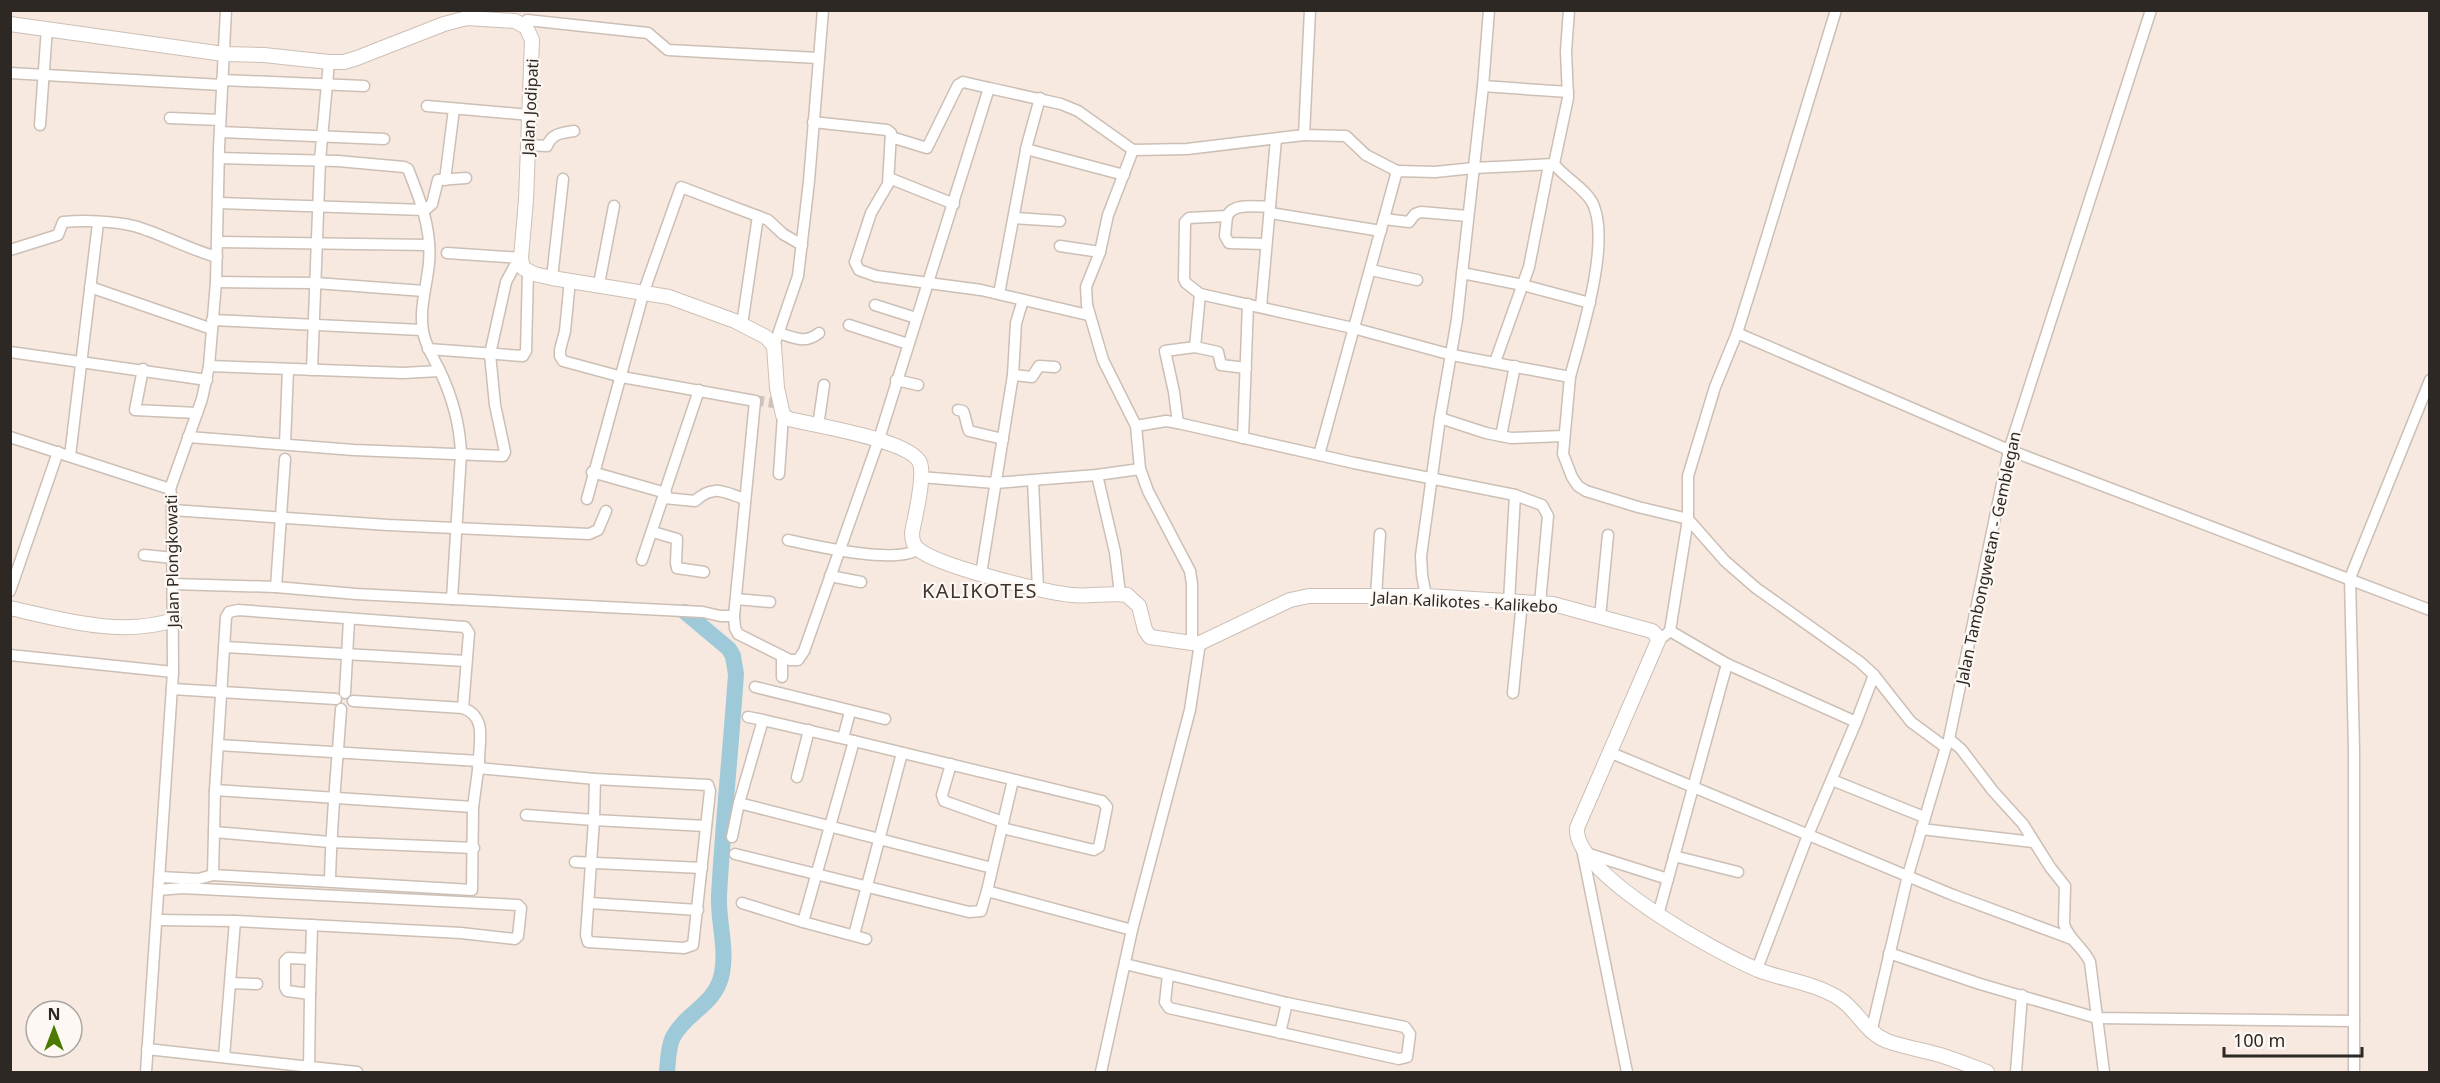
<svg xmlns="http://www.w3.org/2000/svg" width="2440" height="1083" viewBox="0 0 2440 1083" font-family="'Noto Sans',sans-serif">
  <rect width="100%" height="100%" fill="#f7e9df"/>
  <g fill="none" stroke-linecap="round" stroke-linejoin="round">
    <path stroke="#9dc9d8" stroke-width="16" d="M667 1072C668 1061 668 1047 673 1037 687 1011 716 1005 722 973 727 947 718 922 719 896 723 822 731 748 736 674L733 656 729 649 685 612"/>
    <polyline stroke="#cfc2ba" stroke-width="10" stroke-dasharray="10 5" stroke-linecap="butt" points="754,400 780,404"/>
    <defs>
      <g id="minor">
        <polyline points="527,20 648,33 668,50 818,58"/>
        <polyline points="10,73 222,85"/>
        <polyline points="222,80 364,86"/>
        <polyline points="1483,86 1568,92"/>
        <polyline points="427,106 530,115"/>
        <polyline points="170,118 220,120"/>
        <polyline points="813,122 887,130 891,133 888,184 871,213 855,262 859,270 876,276 981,290 1088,315"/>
        <polyline points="40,125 47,28"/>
        <polyline points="220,132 384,139"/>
        <polyline points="1304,135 1346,136 1366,155 1397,171"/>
        <polyline points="891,137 927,148 958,85 963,82 989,88"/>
        <path d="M528 145 547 146C552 133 562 133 574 131"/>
        <polyline points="1026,149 1124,175"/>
        <polyline points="1133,150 1187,149 1304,135 1310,10"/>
        <path d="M219 158 338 161 404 167 408 169C420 199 432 229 429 263 427 285 419 309 423 331 425 345 433 357 439 369 452 396 460 424 461 454L452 599"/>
        <polyline points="889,178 954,204"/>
        <polyline points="445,180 454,109"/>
        <polyline points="219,203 425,210 432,204 438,180 466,178"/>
        <polyline points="1270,213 1381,231"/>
        <polyline points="1227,216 1225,236 1229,243 1266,244"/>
        <polyline points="1014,218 1060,221"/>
        <polyline points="1384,219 1409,222 1415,214 1421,212 1468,216"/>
        <polyline points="218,242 429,245"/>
        <polyline points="1060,246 1100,252"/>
        <path d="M10 250 58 235 63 222C84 220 113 221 134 226 162 234 188 249 217 257"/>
        <polyline points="447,253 521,258"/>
        <polyline points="1371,270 1417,280"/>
        <polyline points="1462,273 1523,285 1590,303"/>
        <polyline points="552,278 563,179"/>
        <polyline points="216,282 316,283 424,291"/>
        <polyline points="599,284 614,206"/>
        <polyline points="90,287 212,329"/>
        <polyline points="999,294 1027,145 1040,98"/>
        <path d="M1200 294 1353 328 1452 355 1570 377C1581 336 1611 243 1593 204 1586 189 1565 178 1554 164L1568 98 1566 51 1569 10"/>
        <polyline points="875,305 916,318"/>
        <polyline points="1261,307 1276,139"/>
        <polyline points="212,320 422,330"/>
        <polyline points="742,325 758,216"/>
        <polyline points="849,325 908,344"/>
        <path d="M779 333C794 338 806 344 819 333"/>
        <polyline points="1737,333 2009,450 2430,610"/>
        <polyline points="774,346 798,276 809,181 823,10"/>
        <polyline points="1195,347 1218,352 1221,365 1246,368"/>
        <polyline points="428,349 523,356 526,351 528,272"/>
        <polyline points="10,352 207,380"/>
        <polyline points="1495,362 1529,267 1549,165"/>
        <polyline points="209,366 403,373 439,371"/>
        <polyline points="143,369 135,410 197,413"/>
        <polyline points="312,370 320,160 329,62"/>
        <polyline points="1013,375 1032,377 1039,366 1055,367"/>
        <polyline points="1570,377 1563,454 1572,477 1578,486 1586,491 1638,507 1688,519 1725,561 1756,588 1860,662 1874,675 1911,722 1945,747"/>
        <polyline points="896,380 918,385"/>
        <path d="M958 410 963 411C966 417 966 424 969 431L1003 439"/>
        <polyline points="1440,418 1486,433 1511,438 1564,436"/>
        <path d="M1178 423 1174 392 1165 351 1195 347 1200 294 1186 283 1184 279 1185 222 1189 218 1227 216C1234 202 1257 207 1270 207"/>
        <polyline points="818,426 824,385"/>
        <polyline points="1136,426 1166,421 1178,423 1354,463 1515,495 1542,505 1548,516 1540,603"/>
        <polyline points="1501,436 1515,366"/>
        <polyline points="10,437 170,489"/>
        <polyline points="188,437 354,450 503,456 505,452 495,405 490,354 506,282 514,267 521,262"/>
        <polyline points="1243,438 1248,304"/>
        <polyline points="285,444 288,369"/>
        <polyline points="1319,455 1397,171 1435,172 1474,168 1554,164"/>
        <polyline points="70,456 98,223"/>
        <polyline points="592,472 666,493"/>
        <polyline points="779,474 783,415"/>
        <polyline points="1097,475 1115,552 1120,594"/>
        <polyline points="920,477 995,483 1097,475 1140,469"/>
        <polyline points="1033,481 1038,589"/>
        <path d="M664 498 695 501C713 484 723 492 745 499"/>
        <polyline points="587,499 644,291 681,187 768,220 783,234 802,245"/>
        <polyline points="172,510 388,525 589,534 598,530 606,511"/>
        <polyline points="653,532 677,539 676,563 677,568 704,572"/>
        <path d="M788 540C815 546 897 565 918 549"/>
        <polyline points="144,555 173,558"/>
        <polyline points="642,560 699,390"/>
        <polyline points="981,574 1013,375 1016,323 1023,300"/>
        <polyline points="830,576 861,582"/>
        <polyline points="173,584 276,587 356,594 703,612 720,616 734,616 755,401 622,377 563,361 560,356 560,350 565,331 570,280"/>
        <polyline points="276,587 285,459"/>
        <polyline points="10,591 58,452"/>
        <polyline points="1426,596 1422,575 1421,556 1440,418 1457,319 1483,86 1489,10"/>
        <polyline points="1376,597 1380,534"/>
        <polyline points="736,599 770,602"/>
        <polyline points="1509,602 1515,495"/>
        <polyline points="734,616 735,628 738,634 782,656"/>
        <polyline points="1600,617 1608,535"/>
        <polyline points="1670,631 1727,664 1856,722 1808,835 1757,969"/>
        <polyline points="1658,641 1670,631 1688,519 1688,476 1715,387 1737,333 1757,269 1836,10"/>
        <polyline points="225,647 466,661"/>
        <polyline points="10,655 173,672"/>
        <polyline points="782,677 782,656 790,660 798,660 804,651 879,439 989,88 1061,104 1078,111 1133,150 1108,215 1100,252 1086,287 1087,305 1103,360 1136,426 1140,469 1148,491 1190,571 1192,584 1192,643"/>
        <polyline points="755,687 885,719"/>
        <polyline points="172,689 336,699"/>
        <polyline points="345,693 349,620"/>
        <polyline points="1513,693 1522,602"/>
        <polyline points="748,717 763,720"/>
        <polyline points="1856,722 1874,675"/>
        <polyline points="843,738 850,712"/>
        <polyline points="854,741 763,720 739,803 992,868"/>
        <path d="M218 745 479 761C479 740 487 717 463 708L353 701"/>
        <polyline points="1609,752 1953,895 2072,939"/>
        <polyline points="951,764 942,795 944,801 1003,822"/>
        <polyline points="478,768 595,779 708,785 710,791 693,945 684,948 588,942 586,935 594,820 526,815"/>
        <polyline points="797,777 809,730"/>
        <polyline points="595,779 594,820 706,826"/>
        <polyline points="1013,780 987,891 1132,930"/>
        <polyline points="1832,780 1924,817"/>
        <polyline points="215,790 473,807"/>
        <polyline points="1921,829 2033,842"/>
        <polyline points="214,832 330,842 474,848"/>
        <polyline points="732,837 739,803"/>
        <polyline points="1582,849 1627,1072"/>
        <polyline points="1586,853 1668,879"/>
        <polyline points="735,854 969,912 981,911 987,891"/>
        <polyline points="1674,856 1738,872"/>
        <polyline points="575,862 702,868"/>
        <polyline points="213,875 472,890 473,807 479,763"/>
        <polyline points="160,877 198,879 213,875 215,790 226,617 229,612 238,610 465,627 469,633 463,708"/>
        <path d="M330 881C331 824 337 767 341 709"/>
        <polyline points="590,903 698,910"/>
        <polyline points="742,903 803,922"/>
        <polyline points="1658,915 1727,664"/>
        <polyline points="157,920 235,921 461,933 515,939 518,936 521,908 518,905 182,888 159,890"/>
        <polyline points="854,935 902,753"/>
        <polyline points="866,939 803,922 854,741 1102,801 1107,807 1099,847 1094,850 1002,828"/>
        <polyline points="1889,953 1980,984 2097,1018 2354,1021"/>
        <polyline points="1125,964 1287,1003 1405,1027 1410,1034 1407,1057 1399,1059 1169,1008 1165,1002 1168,975"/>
        <polyline points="231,983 257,984"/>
        <polyline points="310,994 312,925"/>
        <polyline points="1280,1033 1287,1003"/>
        <polyline points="1871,1033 1908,875 1947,743"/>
        <polyline points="147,1049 357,1072"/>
        <polyline points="224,1057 235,921"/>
        <polyline points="146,1072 173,672 172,499 170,489 202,399 209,366 216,282 219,148 226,10"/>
        <polyline points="309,1072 310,994 287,991 285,987 285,961 288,958 311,959"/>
        <polyline points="1101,1072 1132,930 1190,710 1200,643"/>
        <polyline points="2016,1072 2022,995"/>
        <path d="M2104 1072 2090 962C2083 947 2068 939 2064 924L2065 886 2050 867 2023 824 1993 791 1961 749 1949 739 2009 450 2151 10"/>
        <polyline points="2354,1072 2354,749 2350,578 2430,380"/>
      </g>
      <g id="tertiary">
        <path d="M10 24 224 54 264 55 329 62H344L357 58 444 24 467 18 515 21 526 27 532 40 526 200 521 258 523 268 534 274 552 278 669 297 735 321 766 337 774 346 777 388 783 415 789 419C813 425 911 440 920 463 925 478 915 516 912 533 912 540 913 545 918 549 937 566 1044 592 1072 595 1090 597 1109 592 1127 595L1139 606 1145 630 1150 637 1192 643H1200L1290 600 1309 596H1426L1553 604 1652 631 1656 635 1658 641 1577 828C1573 874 1718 953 1758 970 1784 980 1816 983 1840 999 1858 1011 1865 1032 1887 1041 1904 1047 1922 1050 1940 1055 1956 1060 1971 1066 1987 1072"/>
        <path d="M10 608C63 620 121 637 174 620"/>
      </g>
    </defs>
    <use href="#minor" stroke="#ccbfb5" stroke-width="13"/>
    <use href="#tertiary" stroke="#ccbfb5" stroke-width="16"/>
    <use href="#minor" stroke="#fff" stroke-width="10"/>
    <use href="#tertiary" stroke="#fff" stroke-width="14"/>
  </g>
  <g text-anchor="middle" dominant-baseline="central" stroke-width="4.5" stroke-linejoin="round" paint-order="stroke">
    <g font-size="16" fill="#2d2824" stroke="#fdf8f4">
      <text transform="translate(530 107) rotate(-87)">Jalan Jodipati</text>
      <text transform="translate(1988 558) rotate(-78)">Jalan Tambongwetan - Gemblegan</text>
      <text transform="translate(172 561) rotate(-91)">Jalan Plongkowati</text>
      <text transform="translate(1465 602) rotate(3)">Jalan Kalikotes - Kalikebo</text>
    </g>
    <g font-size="20" letter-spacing="1.5" fill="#3f342d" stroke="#fdf8f4">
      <text x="980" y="590">KALIKOTES</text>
    </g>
  </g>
  <rect width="2440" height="1083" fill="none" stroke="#2d2824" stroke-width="24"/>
  <g transform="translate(54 1029)"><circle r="28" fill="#fdf8f4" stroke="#aaa5a1" stroke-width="1.5"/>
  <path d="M0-4.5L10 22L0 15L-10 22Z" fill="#4c7a00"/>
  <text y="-9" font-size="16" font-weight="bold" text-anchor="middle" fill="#2d2824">N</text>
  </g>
  <path d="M2224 1047v9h138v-9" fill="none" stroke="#2d2824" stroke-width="3"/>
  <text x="2233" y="1047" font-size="18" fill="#2d2824" stroke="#fdf8f4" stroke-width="4.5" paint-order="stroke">100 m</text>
</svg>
